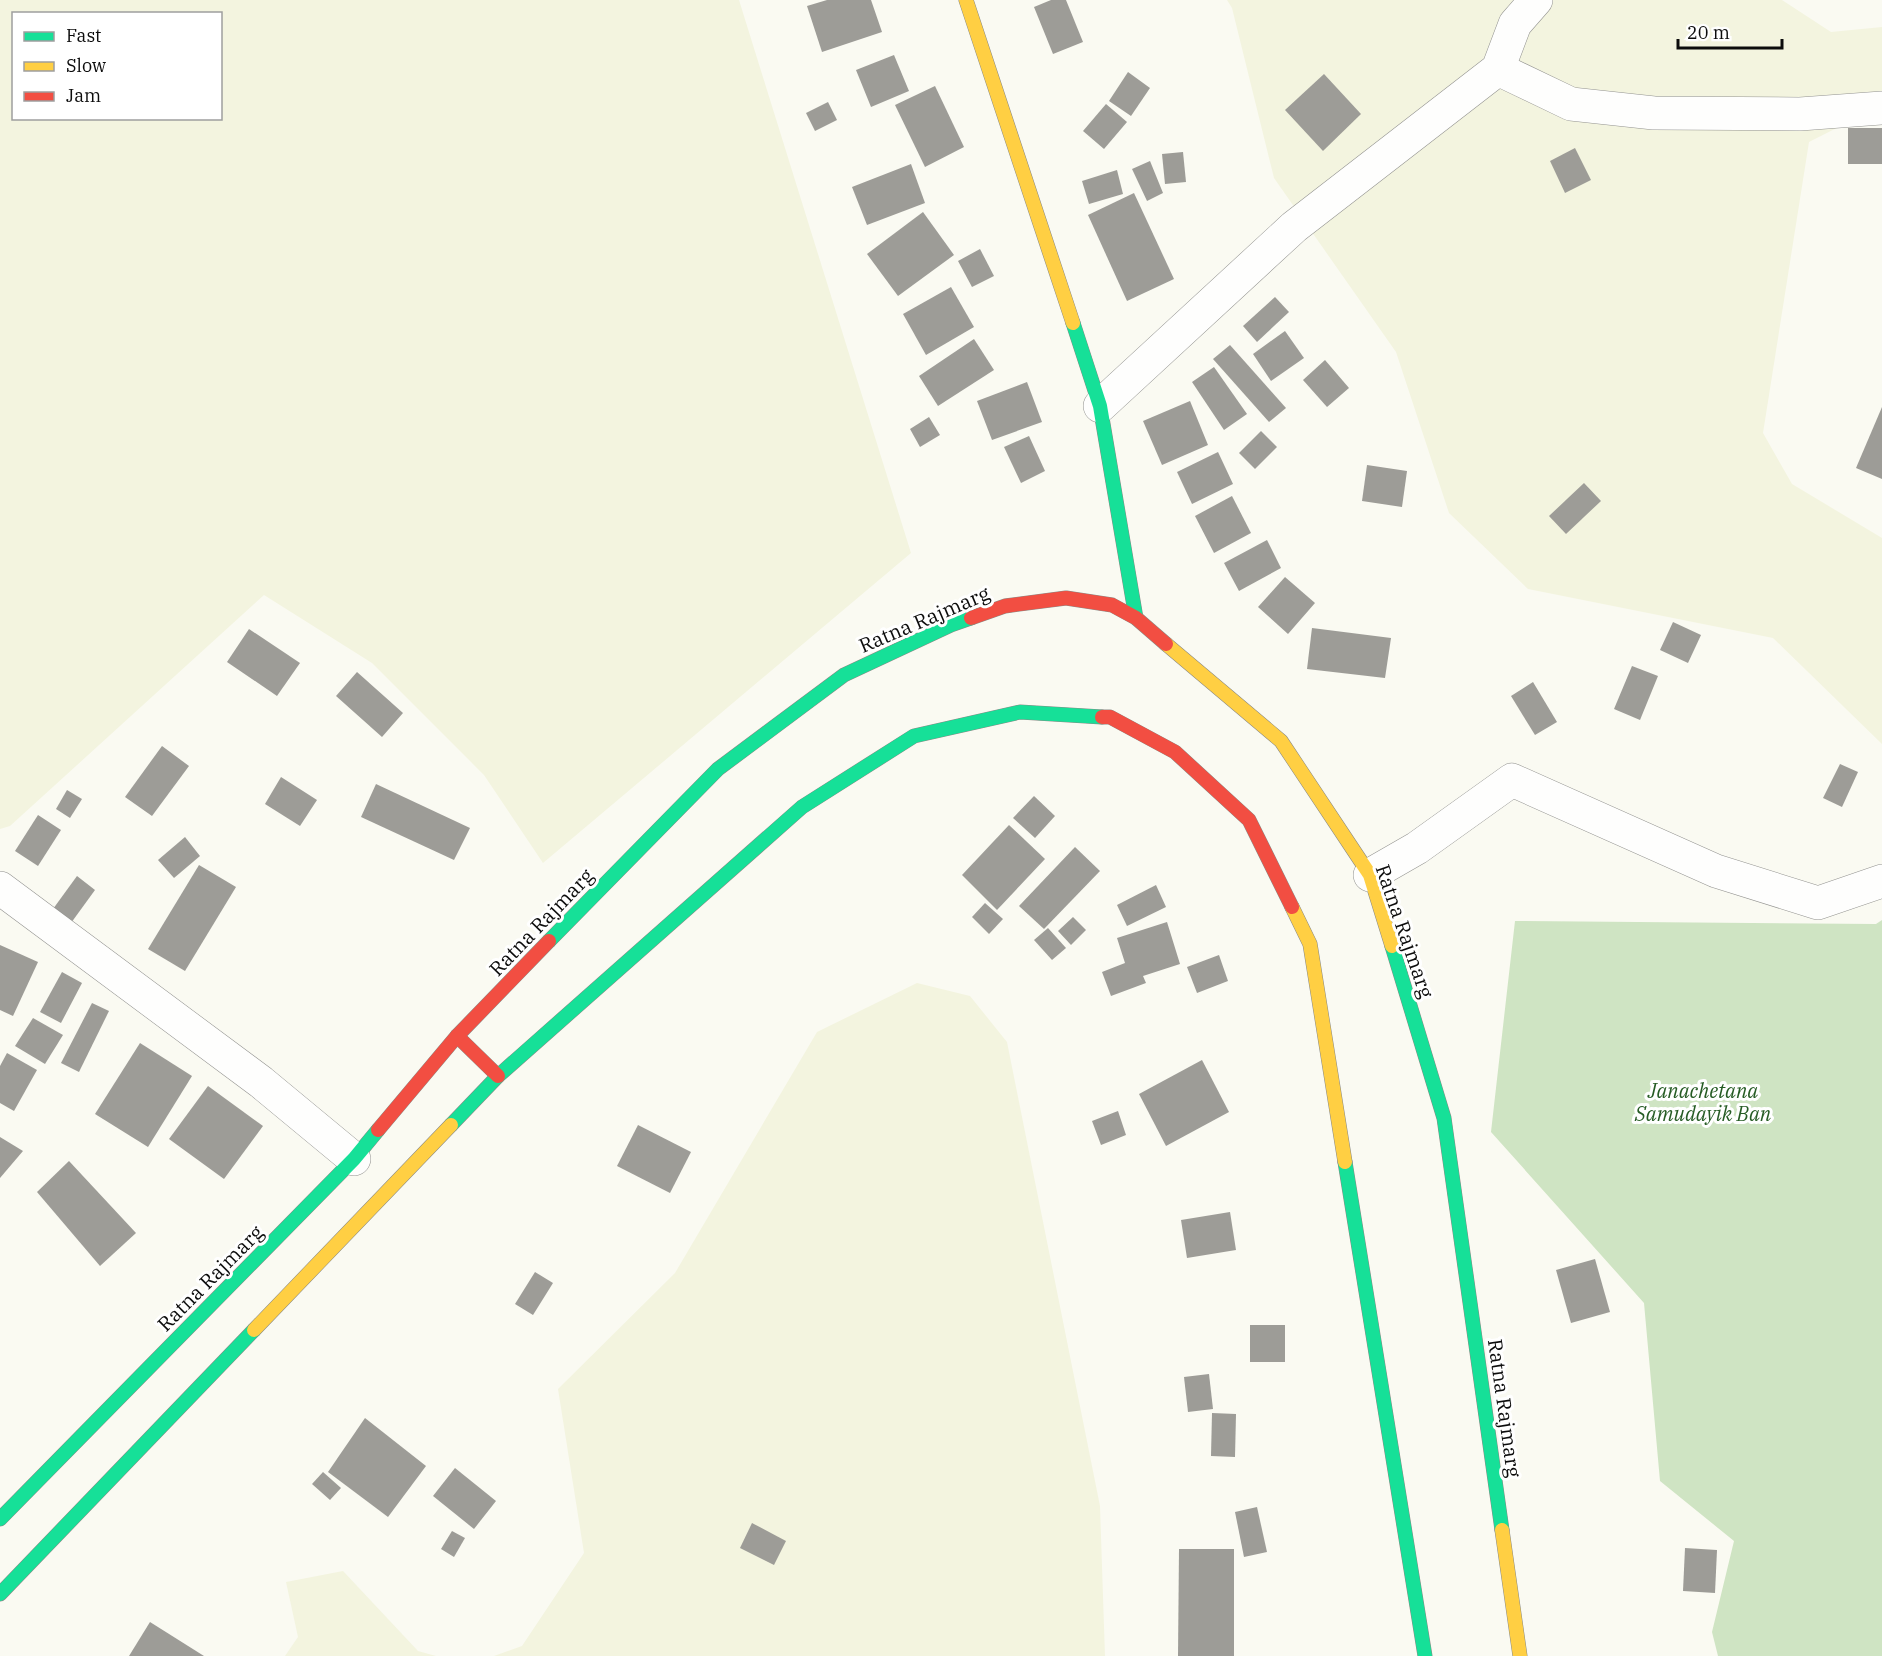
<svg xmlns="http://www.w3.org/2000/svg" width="1882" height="1656" viewBox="0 0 1882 1656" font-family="'IBM Plex Serif',serif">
  <rect width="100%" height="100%" fill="#fafaf2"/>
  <g fill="#f3f4df" fill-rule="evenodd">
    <path d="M0 0H739L911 553 543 863 484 775 372 663 264 595 10 826 0 829ZM14 14H220V118H14Z"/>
    <polygon points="1227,0 1782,0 1831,32 1882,27 1882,105 1809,142 1763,433 1792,484 1882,538 1882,744 1773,638 1528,589 1449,513 1396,352 1274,178 1232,8"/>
    <polygon points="917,983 970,996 1007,1042 1100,1506 1105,1656 494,1656 522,1646 584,1553 558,1389 675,1273 817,1032"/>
    <polygon points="343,1571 418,1651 436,1656 285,1656 298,1637 286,1582"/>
  </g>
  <polygon fill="#cfe4c3" points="1882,920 1882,1656 1718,1656 1712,1632 1734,1541 1660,1481 1644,1303 1491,1132 1515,921 1876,924"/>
  <g fill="#9d9c97">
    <polygon points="827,0 871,0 882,32 822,52 807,6"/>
    <polygon points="1051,0 1066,0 1083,42 1053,54 1034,7"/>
    <polygon points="894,55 909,91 871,107 856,70"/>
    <polygon points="1128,72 1150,88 1131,116 1109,101"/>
    <polygon points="1324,74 1361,114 1323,151 1285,110"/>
    <polygon points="935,86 964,147 925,167 895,105"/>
    <polygon points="828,102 837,120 815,131 806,113"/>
    <polygon points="1106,104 1127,122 1104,149 1083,131"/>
    <rect x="1848" y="128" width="34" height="36"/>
    <polygon points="1575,148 1591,180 1565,193 1550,161"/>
    <polygon points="1183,152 1186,182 1165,184 1162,154"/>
    <polygon points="1150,161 1163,193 1147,201 1132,169"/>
    <polygon points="911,164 925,203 867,225 852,187"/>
    <polygon points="1117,170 1123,194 1089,204 1082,181"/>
    <polygon points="1134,193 1174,279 1127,301 1088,215"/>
    <polygon points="923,212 954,255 898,296 867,254"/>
    <polygon points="980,249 994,276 972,287 958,261"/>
    <polygon points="951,287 974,327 926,355 903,314"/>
    <polygon points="1275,297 1289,312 1257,342 1243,326"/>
    <polygon points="1285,331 1304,358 1271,381 1253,354"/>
    <polygon points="974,339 994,370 938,406 919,376"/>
    <polygon points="1230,345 1286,408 1269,422 1213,359"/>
    <polygon points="1325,360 1349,388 1327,407 1303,380"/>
    <polygon points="1214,367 1247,414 1224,430 1192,382"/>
    <polygon points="1027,382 1042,422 992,440 977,401"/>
    <polygon points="1190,401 1208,445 1162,465 1143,421"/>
    <polygon points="1882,407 1882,479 1856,468"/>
    <polygon points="929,417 940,435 920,447 910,429"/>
    <polygon points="1261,431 1277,447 1255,469 1239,453"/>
    <polygon points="1029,436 1045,471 1021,483 1004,447"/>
    <polygon points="1218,452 1233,484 1192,504 1177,472"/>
    <polygon points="1367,465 1407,471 1402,507 1362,501"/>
    <polygon points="1584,483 1601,501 1566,534 1549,516"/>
    <polygon points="1232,496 1251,533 1214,553 1195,516"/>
    <polygon points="1267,540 1281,568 1239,591 1224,563"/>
    <polygon points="1285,577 1315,603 1288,634 1258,607"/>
    <polygon points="1673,622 1701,635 1688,663 1660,650"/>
    <polygon points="1312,628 1391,638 1385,678 1307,669"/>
    <polygon points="249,629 300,663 277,696 227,662"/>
    <polygon points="1632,666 1658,676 1640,720 1614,709"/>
    <polygon points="357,672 403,713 382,737 336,696"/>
    <polygon points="1533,682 1557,722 1535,735 1511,696"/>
    <polygon points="162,746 189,766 152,816 125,797"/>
    <polygon points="1840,764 1858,772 1842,807 1823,798"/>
    <polygon points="281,777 317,800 300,826 265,804"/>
    <polygon points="376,784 470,828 454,860 361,817"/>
    <polygon points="67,790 82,799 70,818 56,809"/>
    <polygon points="1034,796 1055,816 1035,838 1013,818"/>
    <polygon points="38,815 61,830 38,866 15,851"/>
    <polygon points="1009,825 1045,859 997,910 962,875"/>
    <polygon points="185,837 200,856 174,878 158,860"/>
    <polygon points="1075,847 1100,871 1044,929 1019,906"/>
    <polygon points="199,865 236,887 185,971 148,949"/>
    <polygon points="77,876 95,890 71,923 53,909"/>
    <polygon points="1156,885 1166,907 1127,926 1117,905"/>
    <polygon points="985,903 1003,919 989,934 972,917"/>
    <polygon points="1073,917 1086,930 1071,945 1058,931"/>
    <polygon points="1167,922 1180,964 1143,976 1146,983 1111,996 1102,972 1125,963 1117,938"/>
    <polygon points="1048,928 1066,948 1052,960 1034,940"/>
    <polygon points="0,945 38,962 13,1016 0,1010"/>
    <polygon points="1219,955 1228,981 1197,993 1187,967"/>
    <polygon points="62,972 82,983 61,1023 40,1012"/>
    <polygon points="92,1003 109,1011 79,1072 61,1063"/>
    <polygon points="33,1018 63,1035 45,1064 15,1046"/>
    <polygon points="140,1043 192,1076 148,1147 95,1114"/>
    <polygon points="7,1053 37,1070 14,1111 0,1103 0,1066"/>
    <polygon points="1202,1060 1229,1112 1166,1146 1139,1094"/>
    <polygon points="208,1086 263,1126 224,1179 169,1139"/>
    <polygon points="1118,1111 1126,1135 1101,1145 1092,1121"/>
    <polygon points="638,1125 691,1152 670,1193 617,1166"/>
    <polygon points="0,1137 23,1151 0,1178"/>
    <polygon points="69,1161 136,1233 100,1266 37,1192"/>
    <polygon points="1230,1212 1236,1250 1187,1258 1181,1220"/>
    <polygon points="1595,1259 1610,1312 1571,1323 1556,1270"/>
    <polygon points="535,1272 553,1283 533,1315 515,1304"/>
    <rect x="1250" y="1325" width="35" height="37"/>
    <polygon points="1209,1374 1213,1409 1188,1412 1184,1377"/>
    <polygon points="1212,1413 1236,1414 1235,1457 1211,1456"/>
    <polygon points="365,1418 426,1466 388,1517 328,1472"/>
    <polygon points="455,1468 496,1501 474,1529 433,1496"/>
    <polygon points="323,1472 341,1488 330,1500 312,1484"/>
    <polygon points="1257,1507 1267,1552 1244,1557 1235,1512"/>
    <polygon points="752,1523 786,1541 774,1565 740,1548"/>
    <polygon points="452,1531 465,1538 454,1557 441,1549"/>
    <polygon points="1685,1548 1717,1550 1715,1593 1683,1591"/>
    <polygon points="1179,1549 1234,1549 1234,1656 1178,1656"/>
    <polygon points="150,1622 204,1656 129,1656"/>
  </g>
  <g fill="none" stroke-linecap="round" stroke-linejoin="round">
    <defs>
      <g id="street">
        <polyline points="1498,69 1571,104 1654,113 1800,114 1882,108"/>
        <polyline points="1100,406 1294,227 1498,69 1515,24 1536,0"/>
        <polyline points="1370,875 1417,848 1512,780 1716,871 1818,903 1882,881"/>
        <polyline points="0,888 261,1082 354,1159"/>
      </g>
      <g id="fast">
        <polyline points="1073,323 1100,406 1136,618"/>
        <polyline points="549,941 718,769 844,675 951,625 971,618"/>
        <polyline points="1392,946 1444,1118 1502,1530"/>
        <polyline points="451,1125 498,1076 802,807 914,736 1020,712 1102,717"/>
        <polyline points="1345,1162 1425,1656"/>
        <polyline points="0,1519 354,1159 378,1130"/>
        <polyline points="0,1594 254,1330"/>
      </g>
      <g id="slow">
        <polyline points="966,0 1073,323"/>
        <polyline points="1166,644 1281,741 1370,875 1392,946"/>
        <polyline points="1292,907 1310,944 1345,1162"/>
        <polyline points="254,1330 451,1125"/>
        <polyline points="1502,1530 1520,1656"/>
      </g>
      <g id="jam">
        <polyline points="971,618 1005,606 1066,598 1112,605 1136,618 1166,644"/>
        <polyline points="1102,717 1110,717 1175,752 1249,820 1292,907"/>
        <polyline points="457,1036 498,1076"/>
        <polyline points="378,1130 457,1036 549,941"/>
      </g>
    </defs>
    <use href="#street" stroke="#939390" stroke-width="34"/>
    <use href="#fast" stroke="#8a8a86" stroke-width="15"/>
    <use href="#slow" stroke="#8a8a86" stroke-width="15"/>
    <use href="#jam" stroke="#8a8a86" stroke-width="15"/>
    <use href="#street" stroke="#fefefd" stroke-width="33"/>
    <use href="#fast" stroke="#16e098" stroke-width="14"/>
    <use href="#slow" stroke="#ffcf43" stroke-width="14"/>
    <use href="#jam" stroke="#f24e42" stroke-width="14"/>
  </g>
  <g text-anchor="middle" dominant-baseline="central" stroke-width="6" stroke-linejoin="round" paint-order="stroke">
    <g font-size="20" fill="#0c0c0c" stroke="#fff">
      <text transform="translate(924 619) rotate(-23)">Ratna Rajmarg</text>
      <text transform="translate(541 922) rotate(-46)">Ratna Rajmarg</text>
      <text transform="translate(1405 931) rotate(71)">Ratna Rajmarg</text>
      <text transform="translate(210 1278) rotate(-45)">Ratna Rajmarg</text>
      <text transform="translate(1505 1408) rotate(82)">Ratna Rajmarg</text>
    </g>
    <g font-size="20" font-style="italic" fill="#265c24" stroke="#fff">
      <text x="1703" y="1090">Janachetana<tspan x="1703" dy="23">Samudayik Ban</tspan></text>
    </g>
  </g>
  <rect x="12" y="12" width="210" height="108" fill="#ffffff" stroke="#9e9e9e" stroke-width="1.5"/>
  <rect x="24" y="32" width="30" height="9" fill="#16e098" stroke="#9e9e9e" stroke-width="1.5"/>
  <text x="66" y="42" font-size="18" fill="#0c0c0c">Fast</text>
  <rect x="24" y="62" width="30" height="9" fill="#ffcf43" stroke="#9e9e9e" stroke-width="1.5"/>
  <text x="66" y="72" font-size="18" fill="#0c0c0c">Slow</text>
  <rect x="24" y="92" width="30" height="9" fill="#f24e42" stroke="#9e9e9e" stroke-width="1.5"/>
  <text x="66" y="102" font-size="18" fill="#0c0c0c">Jam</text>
  <path d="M1678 39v9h104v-9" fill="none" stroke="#0c0c0c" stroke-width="3"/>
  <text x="1687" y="39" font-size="18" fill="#0c0c0c" stroke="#ffffff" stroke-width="4.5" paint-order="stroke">20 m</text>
</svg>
